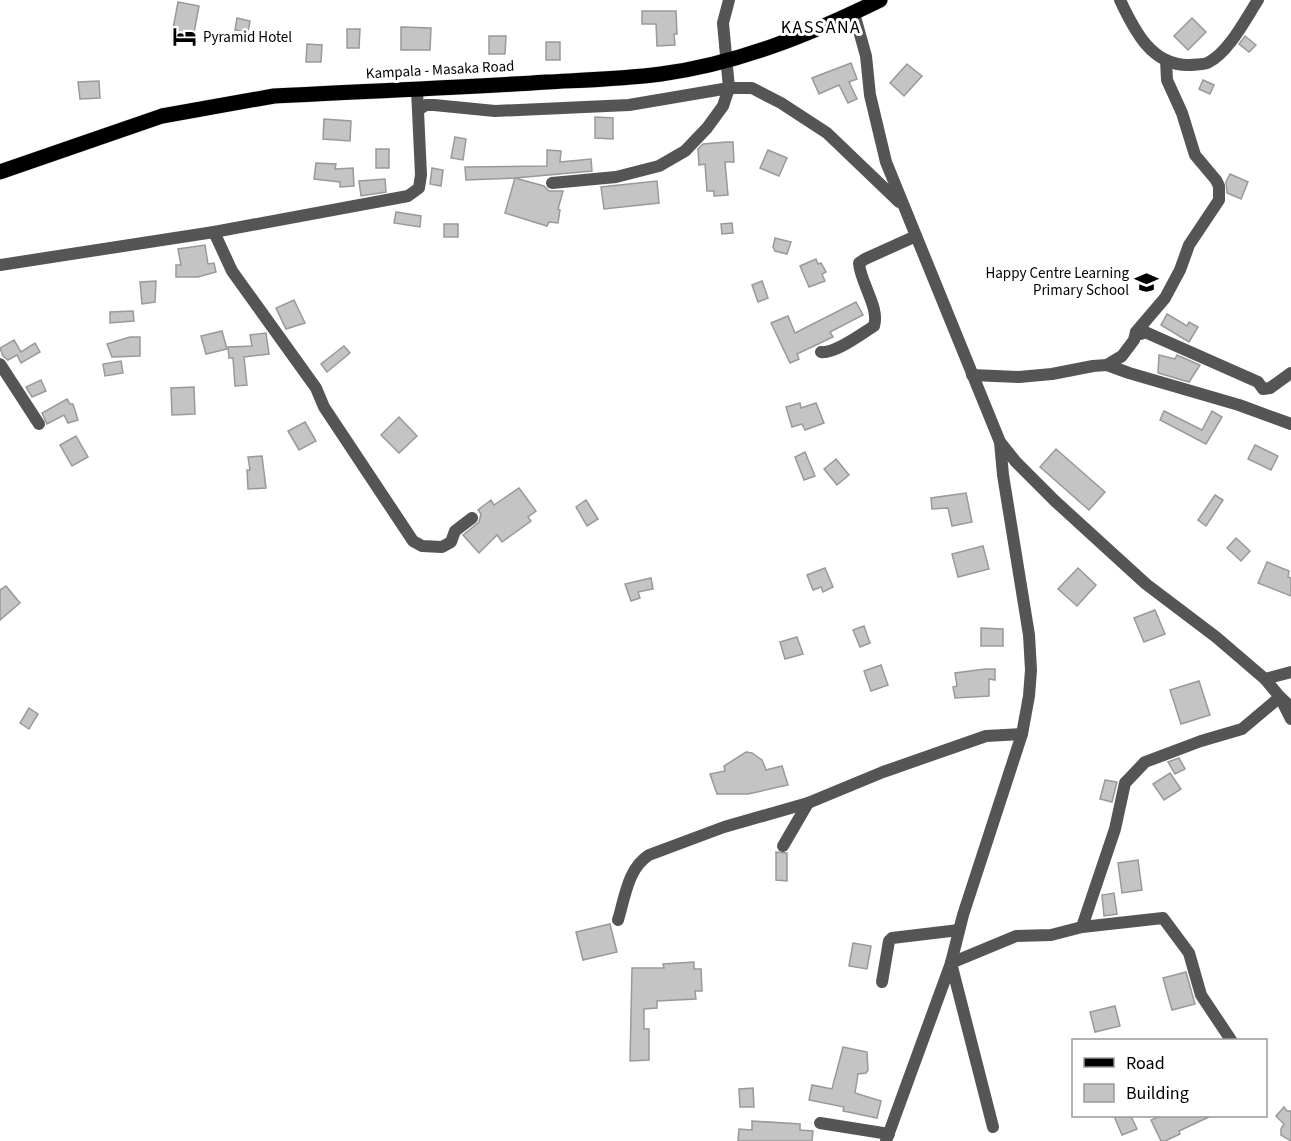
<svg xmlns="http://www.w3.org/2000/svg" width="1291" height="1141" viewBox="0 0 1291 1141" font-family="'Source Sans 3',sans-serif">
  <rect width="100%" height="100%" fill="#fff"/>
  <g fill="#c4c4c4" stroke="#999" stroke-width="1.5">
    <polygon points="178,2 199,6 193,38 172,34"/>
    <polygon points="642,11 676,11 677,34 674,34 675,45 657,46 656,24 642,24"/>
    <polygon points="237,18 250,21 248,32 235,30"/>
    <polygon points="1192,18 1206,32 1188,50 1174,36"/>
    <polygon points="401,27 431,28 430,50 401,50"/>
    <polygon points="347,29 360,29 359,48 347,48"/>
    <polygon points="489,36 506,36 505,54 489,54"/>
    <polygon points="1245,36 1256,45 1249,52 1239,44"/>
    <rect x="546" y="42" width="14" height="18"/>
    <polygon points="307,44 322,45 321,62 306,62"/>
    <polygon points="851,63 857,79 849,82 857,99 848,103 839,85 819,94 812,78"/>
    <polygon points="907,64 922,76 904,96 890,83"/>
    <polygon points="1203,80 1214,85 1210,94 1199,89"/>
    <polygon points="99,81 100,98 80,99 78,82"/>
    <polygon points="595,117 613,118 613,139 595,138"/>
    <polygon points="324,119 351,121 350,141 323,139"/>
    <polygon points="455,137 466,139 463,160 451,158"/>
    <polygon points="726,142 733,142 734,162 725,162 728,195 714,196 714,191 707,191 705,164 699,165 698,149 703,144"/>
    <rect x="376" y="149" width="13" height="19"/>
    <polygon points="547,150 561,151 560,162 591,159 592,171 515,178 544,186 549,191 563,191 558,209 560,210 558,223 549,222 547,226 505,213 515,178 466,180 465,167 547,166"/>
    <polygon points="768,150 787,158 779,176 760,168"/>
    <polygon points="316,163 336,164 335,169 353,168 354,186 340,187 340,182 314,179"/>
    <polygon points="432,168 443,170 441,186 430,184"/>
    <polygon points="1230,174 1248,182 1241,199 1227,193 1226,182"/>
    <polygon points="385,179 386,192 361,196 359,181"/>
    <polygon points="657,181 659,203 604,209 601,187"/>
    <polygon points="396,212 421,216 420,227 394,223"/>
    <polygon points="732,223 733,233 722,234 721,224"/>
    <rect x="444" y="224" width="14" height="13"/>
    <polygon points="775,238 791,242 787,254 775,251 773,247"/>
    <polygon points="205,245 208,264 214,263 216,272 198,277 176,277 176,265 181,265 178,249"/>
    <polygon points="816,259 818,264 821,263 826,272 822,274 825,281 809,287 800,266"/>
    <polygon points="156,281 155,302 142,304 140,282"/>
    <polygon points="762,281 768,298 758,302 752,285"/>
    <polygon points="294,300 305,323 286,329 276,308"/>
    <polygon points="856,302 863,315 830,332 833,337 797,354 799,359 790,363 771,323 788,316 795,333"/>
    <polygon points="133,311 134,321 110,323 110,312"/>
    <polygon points="1167,314 1187,326 1189,322 1198,327 1189,342 1161,325"/>
    <polygon points="222,331 227,349 206,354 201,336"/>
    <polygon points="266,333 269,354 244,357 247,385 235,386 233,358 229,358 228,347 252,346 250,335"/>
    <polygon points="130,337 140,337 140,356 112,357 107,344"/>
    <polygon points="14,340 21,352 35,343 40,352 21,363 17,355 8,360 3,356 0,348"/>
    <polygon points="344,346 350,353 327,372 321,364"/>
    <polygon points="1159,355 1175,359 1177,355 1200,365 1189,382 1158,373"/>
    <polygon points="121,361 123,373 105,376 103,364"/>
    <polygon points="41,380 46,391 32,397 26,387"/>
    <polygon points="194,387 195,414 172,415 171,388"/>
    <polygon points="67,399 70,404 73,404 78,420 68,423 64,415 47,424 42,413"/>
    <polygon points="800,403 801,408 816,403 824,423 805,430 802,424 792,427 786,407"/>
    <polygon points="1164,411 1202,430 1212,411 1222,417 1206,444 1160,420"/>
    <polygon points="399,417 417,436 399,453 381,435"/>
    <polygon points="305,422 316,441 299,450 288,431"/>
    <polygon points="76,436 88,457 72,466 60,445"/>
    <polygon points="1255,445 1278,456 1271,470 1248,459"/>
    <polygon points="1056,449 1105,492 1089,510 1040,467"/>
    <polygon points="805,452 815,476 804,480 795,457"/>
    <polygon points="262,456 266,488 248,489 247,470 250,470 248,457"/>
    <polygon points="836,459 849,475 837,485 824,469"/>
    <polygon points="519,488 536,511 528,517 531,521 502,542 497,535 479,553 463,535 479,522 481,514 478,510 491,500 494,505"/>
    <polygon points="966,493 972,522 952,526 948,508 932,509 931,498"/>
    <polygon points="1215,495 1223,500 1206,526 1198,520"/>
    <polygon points="586,500 598,519 587,526 576,507"/>
    <polygon points="1236,538 1250,551 1241,561 1227,548"/>
    <polygon points="983,546 989,569 958,577 952,554"/>
    <polygon points="1267,562 1289,571 1288,577 1291,578 1291,596 1258,583"/>
    <polygon points="825,568 833,587 823,592 821,587 813,590 807,575"/>
    <polygon points="1078,568 1096,585 1077,606 1058,589"/>
    <polygon points="651,578 653,589 638,592 640,598 631,601 625,584"/>
    <polygon points="6,586 20,603 0,620 0,590"/>
    <polygon points="1155,610 1165,634 1144,642 1134,618"/>
    <polygon points="864,626 870,643 860,647 853,630"/>
    <polygon points="981,628 1003,629 1003,646 981,646"/>
    <polygon points="797,637 803,654 785,659 780,642"/>
    <polygon points="881,665 888,685 871,691 864,671"/>
    <polygon points="985,669 995,669 995,680 989,679 989,696 955,698 953,687 957,686 955,673"/>
    <polygon points="1199,681 1210,715 1181,724 1170,690"/>
    <polygon points="29,708 38,714 29,729 20,723"/>
    <polygon points="746,752 752,753 762,760 766,770 782,766 788,785 748,794 717,794 710,774 725,771 724,766"/>
    <polygon points="1179,758 1185,769 1175,774 1168,762"/>
    <polygon points="1170,773 1181,789 1164,800 1153,784"/>
    <polygon points="1105,780 1117,782 1112,802 1100,799"/>
    <polygon points="776,852 787,853 787,881 776,880"/>
    <polygon points="1138,860 1142,890 1122,893 1118,863"/>
    <polygon points="1114,893 1117,914 1104,916 1102,895"/>
    <polygon points="610,924 617,952 583,960 576,932"/>
    <polygon points="853,943 871,946 867,969 849,966"/>
    <polygon points="694,962 694,969 701,969 702,991 695,991 696,999 657,1001 657,1008 644,1009 644,1029 649,1029 649,1060 630,1061 632,968 664,968 663,964"/>
    <polygon points="1186,972 1195,1004 1172,1010 1163,978"/>
    <polygon points="1115,1006 1120,1026 1095,1032 1090,1012"/>
    <polygon points="843,1047 867,1052 868,1070 866,1073 858,1074 855,1093 881,1101 877,1118 843,1111 844,1107 809,1100 812,1085 832,1089"/>
    <polygon points="753,1088 754,1107 740,1107 739,1089"/>
    <polygon points="1284,1107 1287,1111 1291,1111 1291,1141 1281,1135 1281,1129 1284,1124 1276,1116"/>
    <polygon points="1114,1116 1131,1116 1137,1129 1122,1135"/>
    <polygon points="1160,1116 1211,1116 1179,1131 1180,1134 1165,1141 1161,1141 1151,1120"/>
    <polygon points="752,1121 800,1124 800,1130 813,1131 812,1141 738,1141 739,1129 752,1130"/>
  </g>
  <g fill="none" stroke-linecap="round" stroke-linejoin="round">
    <defs>
      <path id="primary" d="M0 172 162 116 274 96C365 91 456 88 547 82 585 80 623 79 661 74 737 64 811 34 880 0"/>
    </defs>
    <use href="#primary" stroke="#dbdbdb" stroke-width="16"/>
    <g stroke="#555" stroke-width="12">
      <path d="M1120 0C1134 30 1152 67 1191 65 1196 64 1205 65 1209 62 1229 52 1246 18 1258 0"/>
      <polyline points="854,13 866,56 870,95 886,162 1000,442 1016,462 1055,501 1146,584 1216,637 1265,679 1280,697 1291,707"/>
      <polyline points="418,110 426,105 434,105 495,111 629,105 729,88 752,88 781,103 827,133 899,202"/>
      <polyline points="552,183 616,177 659,166 685,151 707,128 723,106 729,88 723,23 729,0"/>
      <polyline points="214,232 232,271 316,388 324,407 413,541 422,546 442,547 451,542 455,531 472,518"/>
      <polyline points="0,265 214,232 408,196 419,188 421,175 417,90"/>
      <polyline points="1136,332 1141,334 1145,332 1258,382 1263,389 1270,388 1291,373"/>
      <path d="M821 352C835 354 861 334 874 326 880 308 860 282 859 263L865 259 916 236"/>
      <polyline points="0,364 39,424"/>
      <polyline points="1107,365 1129,373 1239,405 1291,424"/>
      <polyline points="972,375 1019,377 1052,374 1093,366 1107,365 1122,356 1134,340 1136,332 1165,298 1180,270 1189,245 1219,200 1219,186 1216,180 1195,155 1182,113 1167,80 1166,60"/>
      <polyline points="1265,679 1291,672"/>
      <polyline points="783,846 808,803"/>
      <path d="M618 920C625 897 628 868 649 855L724 827 808 803 883 772 986 736 1022 734"/>
      <polyline points="1082,927 1163,918 1189,953 1201,995 1231,1040"/>
      <polyline points="882,982 889,941 892,938 959,930"/>
      <polyline points="820,1123 889,1134"/>
      <polyline points="993,1127 951,963 1016,936 1051,935 1082,927 1115,829 1125,783 1145,762 1201,741 1242,729 1280,697 1291,719"/>
      <polyline points="886,1141 951,963 963,915 1022,734 1029,696 1031,670 1029,635 1003,475 1000,442"/>
    </g>
    <use href="#primary" stroke="#000" stroke-width="15"/>
  </g>
  <defs>
    <symbol id="hotel-bare" viewBox="-9 -9 18 18"><path d="M-6-4.5h1.5V1H6V5H4.5V3h-9V5H-6ZM-4 0a1.8 1.8 0 1 1 3.6 0ZM.5 0V-2.5h3Q6-2.5 6 0Z" fill="#000" stroke="#fff" stroke-width="2.5" paint-order="stroke"/></symbol>
    <symbol id="school-bare" viewBox="-9 -9 18 18"><path d="M0-5L7-2L0 1L-7-2ZM-4 1L0 2.5L4 1V4Q0 6-4 4Z" fill="#000" stroke="#fff" stroke-width="2.5" paint-order="stroke"/></symbol>
  </defs>
  <g fill-rule="evenodd">
    <use href="#hotel-bare" x="168" y="20" width="33" height="33"/>
    <use href="#school-bare" x="1130" y="266" width="33" height="33"/>
  </g>
  <g text-anchor="middle" dominant-baseline="central" stroke-width="6" stroke-linejoin="round" paint-order="stroke">
    <g font-size="15" fill="#000" stroke="#fff" text-anchor="start">
      <text x="203" y="37">Pyramid Hotel</text>
      <text x="1129" y="273" text-anchor="end">Happy Centre Learning<tspan x="1129" dy="17">Primary School</tspan></text>
    </g>
    <g font-size="15" fill="#000" stroke="#fff">
      <text transform="translate(440 70) rotate(-3)">Kampala - Masaka Road</text>
    </g>
    <g font-size="18" letter-spacing="1.5" fill="#000" stroke="#fff">
      <text x="821" y="27">KASSANA</text>
    </g>
  </g>
  <rect x="1072" y="1039" width="195" height="78" fill="#ffffff" stroke="#999999" stroke-width="1.5"/>
  <rect x="1084" y="1058" width="30" height="9" fill="#000000" stroke="#999999" stroke-width="1.5"/>
  <text x="1126" y="1069" font-size="18" fill="#000000">Road</text>
  <rect x="1084" y="1084" width="30" height="18" fill="#c4c4c4" stroke="#999999" stroke-width="1.5"/>
  <text x="1126" y="1099" font-size="18" fill="#000000">Building</text>
</svg>
